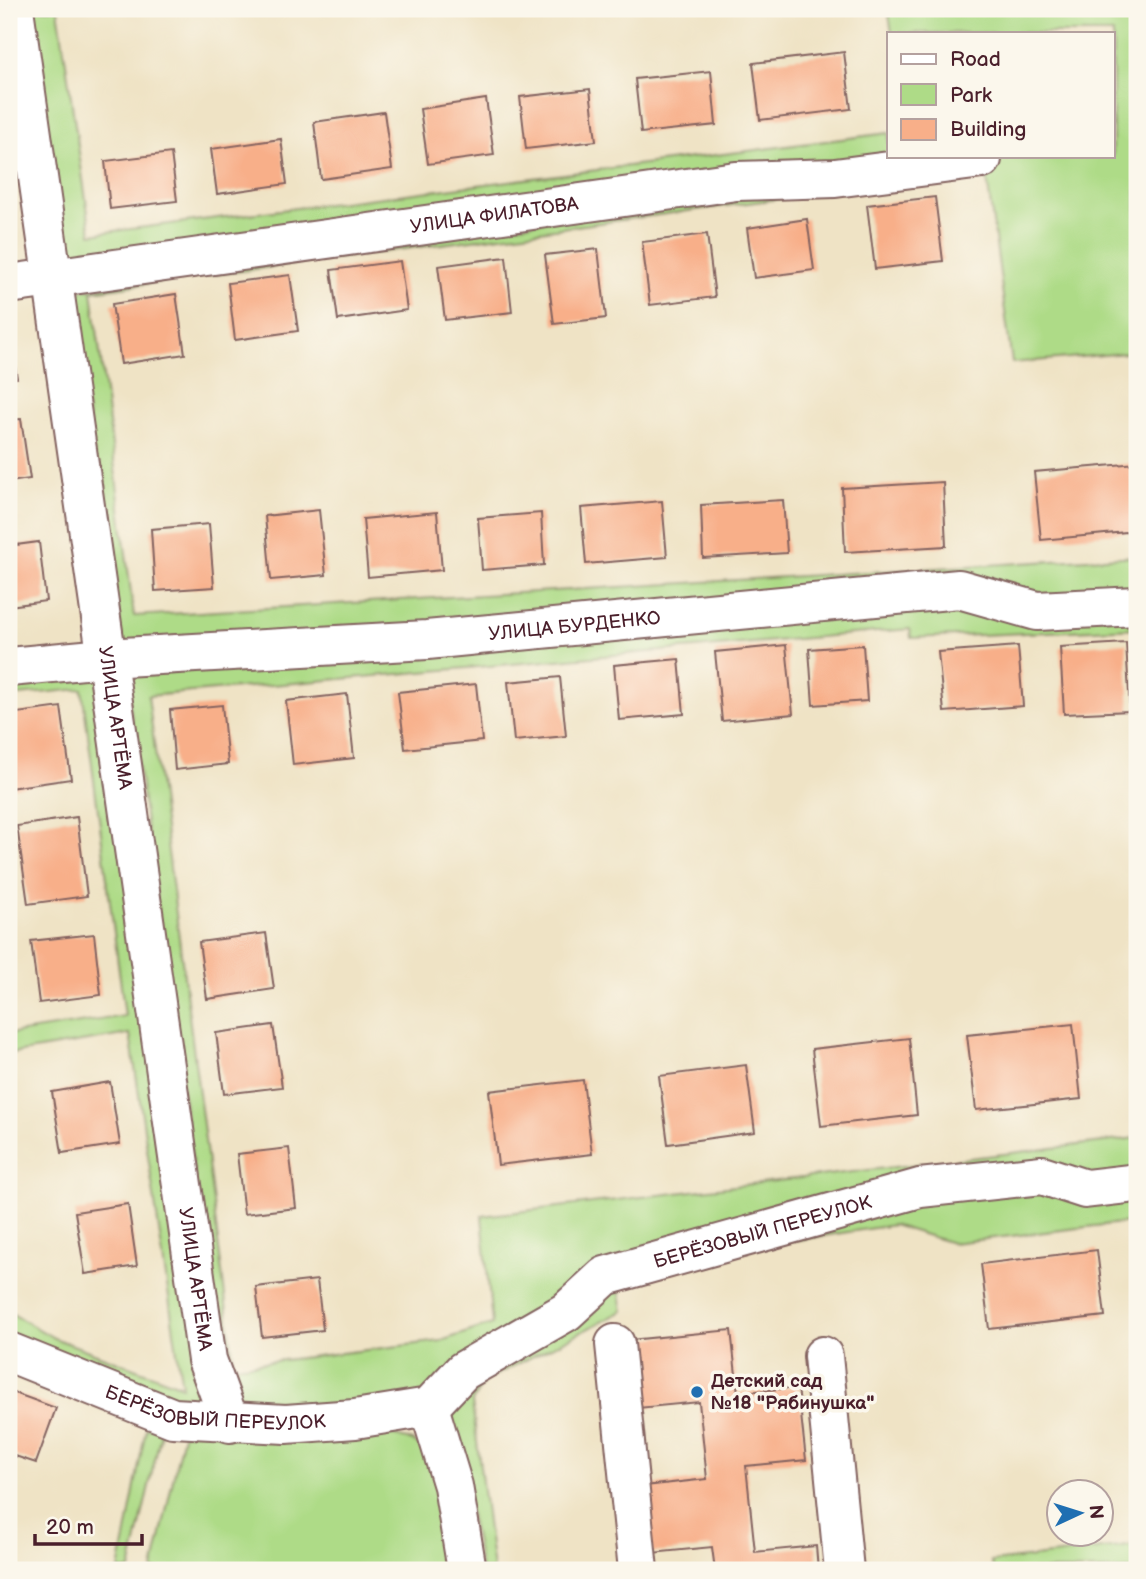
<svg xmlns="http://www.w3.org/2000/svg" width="1146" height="1579" viewBox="0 0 1146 1579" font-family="'Balsamiq Sans',sans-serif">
  <rect width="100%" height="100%" fill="#fbf7ec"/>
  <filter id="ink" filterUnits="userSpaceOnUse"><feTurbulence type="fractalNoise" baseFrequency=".0143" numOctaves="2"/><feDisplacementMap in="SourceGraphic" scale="14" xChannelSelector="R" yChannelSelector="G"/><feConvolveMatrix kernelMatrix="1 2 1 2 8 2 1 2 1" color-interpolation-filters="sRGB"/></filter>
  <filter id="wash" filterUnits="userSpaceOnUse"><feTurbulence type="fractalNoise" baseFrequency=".00686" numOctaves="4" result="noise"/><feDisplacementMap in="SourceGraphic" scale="28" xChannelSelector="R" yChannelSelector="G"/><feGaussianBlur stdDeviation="1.57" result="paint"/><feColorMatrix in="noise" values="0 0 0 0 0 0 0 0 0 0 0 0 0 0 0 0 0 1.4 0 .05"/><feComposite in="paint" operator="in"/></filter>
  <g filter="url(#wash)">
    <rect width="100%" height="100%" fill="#efe3c5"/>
    <g fill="#aedb87" stroke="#7c7d59" stroke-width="2">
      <polygon points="22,9 58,9 91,234 889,133 889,156 61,260"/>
      <polygon points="888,9 1137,9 1137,352 1012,363 986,171 92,291 134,616 1137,556 1137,596 123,644 69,292 984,156 1113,156 1113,33 892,33"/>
      <polygon points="958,599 1137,615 1137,628 911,638 910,629 148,696 234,1366 441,1341 492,1324 482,1216 1137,1138 1137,1172 1091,1177 1040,1163 592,1270 425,1398 250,1411 235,1400 219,1357 126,676"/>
      <polygon points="98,670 210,1403 202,1411 9,1339 9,1312 54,1338 182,1386 130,1034 9,1054 9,1034 125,1016 82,689 9,696 9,679"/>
      <polygon points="1038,1187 1137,1196 1137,1221 952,1243 893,1225 727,1251 922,1197"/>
      <polygon points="619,1287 623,1311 484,1381 472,1402 493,1570 481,1570 452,1423 451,1405 467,1380"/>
      <polygon points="146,1428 162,1428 130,1570 119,1570"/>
      <path d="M184 1430C227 1431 388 1422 417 1444 440 1462 448 1541 454 1570H153Z"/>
      <polygon points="1137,1545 1137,1570 994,1570 991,1562"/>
    </g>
    <g id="blocks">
      <g fill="#f8af89">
        <polygon points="844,52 851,109 760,120 753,63"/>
        <polygon points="711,71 716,125 641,133 635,79"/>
        <polygon points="590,89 596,141 526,149 520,97"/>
        <polygon points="486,99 494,155 428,164 420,109"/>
        <polygon points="384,112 392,169 321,179 314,122"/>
        <polygon points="281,139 287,184 217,194 211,149"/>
        <polygon points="171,153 177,201 110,209 105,161"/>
        <polygon points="935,197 943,261 875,269 867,205"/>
        <polygon points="807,219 814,270 754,278 747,228"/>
        <polygon points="707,234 715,297 650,305 642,242"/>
        <polygon points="598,249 606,318 554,324 545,255"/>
        <polygon points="506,257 512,312 445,320 438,266"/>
        <polygon points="400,261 407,310 338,320 331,270"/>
        <polygon points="290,275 298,331 235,340 228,283"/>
        <polygon points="176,294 185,354 121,364 112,304"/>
        <polygon points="9,332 17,378 9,379"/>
        <polygon points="21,419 30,479 9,482 9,420"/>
        <polygon points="1137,463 1137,531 1041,540 1034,472"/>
        <polygon points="943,482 946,546 845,552 842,488"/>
        <polygon points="783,500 787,553 703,558 701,505"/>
        <polygon points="662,501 667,557 586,564 581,508"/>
        <polygon points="319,510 326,575 271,580 265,516"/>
        <polygon points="437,512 442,570 368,577 363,519"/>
        <polygon points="541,513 544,565 482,570 478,518"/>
        <polygon points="209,524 214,587 155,591 151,529"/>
        <polygon points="39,542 46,601 9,606 9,546"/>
        <polygon points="1126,643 1130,711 1064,714 1060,647"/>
        <polygon points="786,645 793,714 722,721 715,652"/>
        <polygon points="863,645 867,701 813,705 809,649"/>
        <polygon points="1018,646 1023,706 944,712 938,652"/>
        <polygon points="679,659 684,714 619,720 614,665"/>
        <polygon points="560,677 566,736 514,741 508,682"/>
        <polygon points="476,684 482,741 405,749 398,692"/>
        <polygon points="347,694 354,758 293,765 286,701"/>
        <polygon points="222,705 228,764 175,770 170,710"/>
        <polygon points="61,707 71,779 9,788 9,714"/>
        <polygon points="77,817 87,896 28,904 17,826"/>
        <polygon points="266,933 274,989 207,999 199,942"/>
        <polygon points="94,934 101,995 39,1003 31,941"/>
        <polygon points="1073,1024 1081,1099 976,1110 967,1035"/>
        <polygon points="273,1025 282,1087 224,1094 216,1033"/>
        <polygon points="909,1038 917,1115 821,1126 812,1049"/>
        <polygon points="746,1065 755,1132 668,1144 659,1076"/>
        <polygon points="583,1080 592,1154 498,1165 489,1091"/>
        <polygon points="110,1082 120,1144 62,1153 52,1092"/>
        <polygon points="289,1148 296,1208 244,1214 237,1154"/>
        <polygon points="128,1204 137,1266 85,1274 75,1212"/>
        <polygon points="1097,1250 1105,1316 989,1329 981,1264"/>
        <polygon points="317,1280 323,1330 262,1337 256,1287"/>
        <polygon points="731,1330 738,1393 798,1387 806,1460 746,1466 755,1552 816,1546 818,1570 715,1570 712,1547 652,1553 645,1486 707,1479 699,1402 638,1408 630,1340"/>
        <polygon points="9,1391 56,1408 36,1463 9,1454"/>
      </g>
    </g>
  </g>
  <g filter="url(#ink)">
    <use href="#blocks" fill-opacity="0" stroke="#846461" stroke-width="2"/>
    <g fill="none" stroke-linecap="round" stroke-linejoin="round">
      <defs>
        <g id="minor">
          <path id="s1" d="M14 9 207 1360 230 1423"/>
          <path id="s2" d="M9 284 736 181 835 178 982 159"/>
          <path id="s3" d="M9 667 105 658 427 640 959 589 1037 611 1137 606"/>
          <polyline points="615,1344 638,1570"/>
          <path id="s4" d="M9 1352 173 1418 286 1424 355 1419 429 1407 463 1371 566 1312 605 1276 920 1188 1042 1175 1085 1189 1137 1183"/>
          <polyline points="823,1356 844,1570"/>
          <polyline points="429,1407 453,1486 467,1570"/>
        </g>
      </defs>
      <use href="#minor" stroke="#846461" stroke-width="42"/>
      <use href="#minor" stroke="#fff" stroke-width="38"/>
    </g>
  </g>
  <circle fill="#1f6fb2" stroke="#fbf7ec" stroke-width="2.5" cx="697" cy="1392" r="7"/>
  <g text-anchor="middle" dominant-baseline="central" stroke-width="7" stroke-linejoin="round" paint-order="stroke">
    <g font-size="19" fill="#4a1f2b" stroke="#fbf7ec">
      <text stroke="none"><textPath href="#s2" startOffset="490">УЛИЦА ФИЛАТОВА</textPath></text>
      <text stroke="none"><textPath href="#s3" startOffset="567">УЛИЦА БУРДЕНКО</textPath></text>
      <text stroke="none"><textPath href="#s1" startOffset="716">УЛИЦА АРТЁМА</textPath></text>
      <text stroke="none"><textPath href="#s4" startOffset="819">БЕРЁЗОВЫЙ ПЕРЕУЛОК</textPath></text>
      <text stroke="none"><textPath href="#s1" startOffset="1283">УЛИЦА АРТЁМА</textPath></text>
      <text stroke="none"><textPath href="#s4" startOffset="217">БЕРЁЗОВЫЙ ПЕРЕУЛОК</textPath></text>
    </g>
    <g font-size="19" font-weight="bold" fill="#4a1f2b" stroke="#fbf7ec" text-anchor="start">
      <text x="711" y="1381">Детский сад<tspan x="711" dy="22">№18 "Рябинушка"</tspan></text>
    </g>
  </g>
  <rect width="1146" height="1579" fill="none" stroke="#fbf7ec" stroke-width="35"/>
  <rect x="887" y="32" width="228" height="126" fill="#fbf7ec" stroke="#b4a19f" stroke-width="2"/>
  <rect x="901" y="54" width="35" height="10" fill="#ffffff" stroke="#b4a19f" stroke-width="2"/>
  <text x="950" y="66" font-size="21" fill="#4a1f2b">Road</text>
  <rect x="901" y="84" width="35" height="21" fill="#aedb87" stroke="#b4a19f" stroke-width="2"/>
  <text x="950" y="102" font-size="21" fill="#4a1f2b">Park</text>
  <rect x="901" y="119" width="35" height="21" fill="#f8af89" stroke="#b4a19f" stroke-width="2"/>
  <text x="950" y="136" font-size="21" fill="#4a1f2b">Building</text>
  <g transform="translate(1080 1513) rotate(86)"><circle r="33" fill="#fbf7ec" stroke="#b4a19f" stroke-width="2"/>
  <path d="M0-5L12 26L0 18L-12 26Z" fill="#1f6fb2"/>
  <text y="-10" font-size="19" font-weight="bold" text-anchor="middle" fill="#4a1f2b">N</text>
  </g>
  <path d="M35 1534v10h107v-10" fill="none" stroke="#4a1f2b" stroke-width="3.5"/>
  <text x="46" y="1534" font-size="21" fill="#4a1f2b" stroke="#fbf7ec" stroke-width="5" paint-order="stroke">20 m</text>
</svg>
